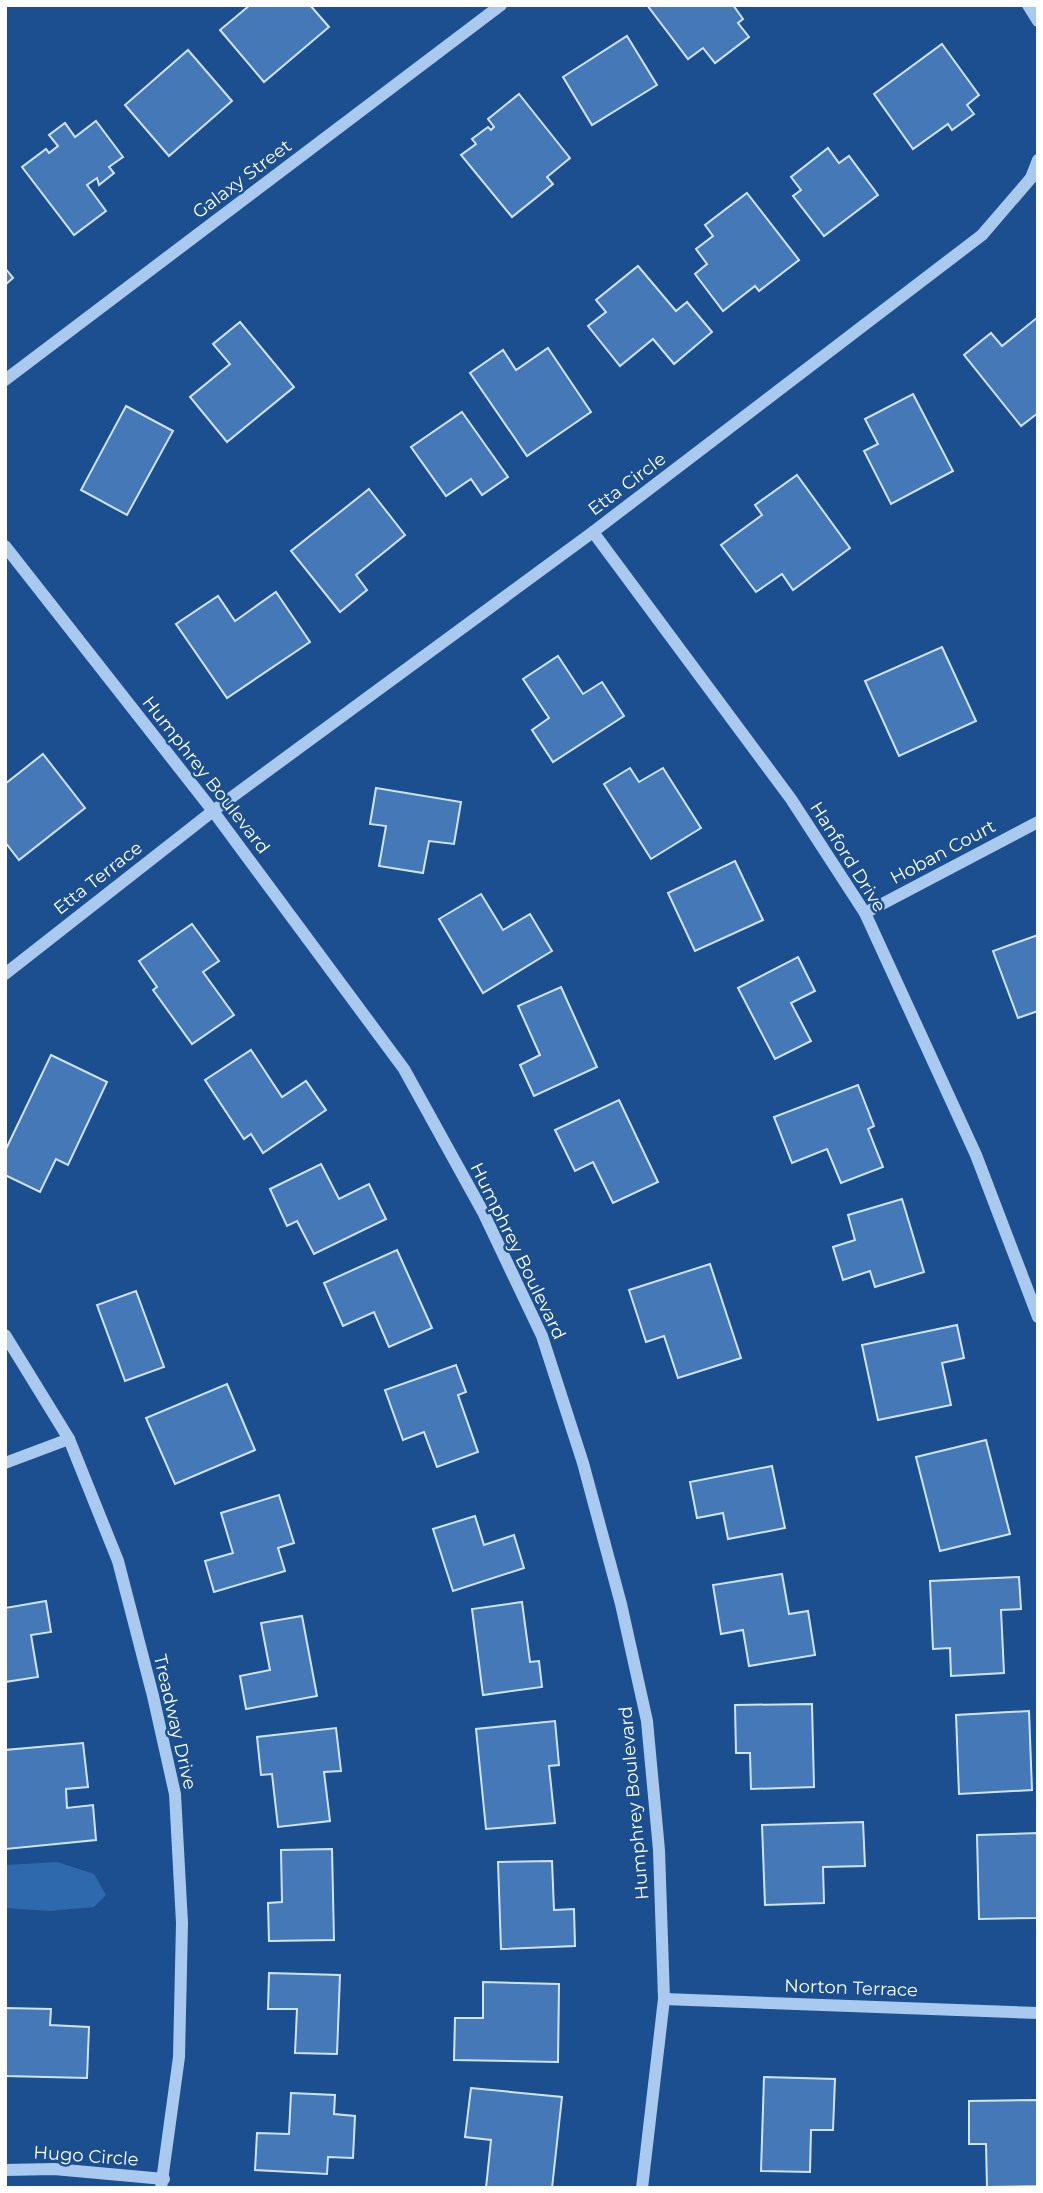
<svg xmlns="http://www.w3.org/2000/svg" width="1043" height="2193" viewBox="0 0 1043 2193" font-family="Montserrat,sans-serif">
  <rect width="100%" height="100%" fill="#1b4f8f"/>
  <polygon fill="#2e69ad" points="57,1862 94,1874 106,1895 94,1907 49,1911 5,1908 5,1865"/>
  <g fill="#4478b7" stroke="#cfe3fa" stroke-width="2">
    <polygon points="250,5 310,5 329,27 264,82 220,30"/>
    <polygon points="647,5 733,5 743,19 738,23 749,37 715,63 703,48 688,59"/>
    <polygon points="627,36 657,85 592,125 563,77"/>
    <polygon points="942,44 979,95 967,105 974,114 952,130 948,124 913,149 874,94"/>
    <polygon points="188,50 232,101 169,156 125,105"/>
    <polygon points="519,94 570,158 547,177 553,184 512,217 461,155 476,144 472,139 488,127 491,130 494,127 488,119"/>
    <polygon points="96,121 123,157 109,167 114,173 99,185 97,178 87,185 106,211 74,235 22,167 46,149 49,153 58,146 49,135 65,123 75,137"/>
    <polygon points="828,148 839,163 849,156 878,195 824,236 793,196 801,190 791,177"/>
    <polygon points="747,193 799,260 759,291 755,286 723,311 695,274 707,264 696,249 713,236 705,225"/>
    <polygon points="638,266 676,311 687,302 712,332 674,364 653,339 620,366 588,326 606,312 596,300"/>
    <polygon points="5,268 13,278 5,285"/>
    <polygon points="1038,317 1038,413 1021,426 964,355 991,333 1002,346"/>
    <polygon points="240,322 294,387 227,442 190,397 230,364 213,344"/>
    <polygon points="548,348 591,412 527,456 470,373 503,350 516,370"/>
    <polygon points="913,394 953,471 891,504 864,451 878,444 865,419"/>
    <polygon points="126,406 173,431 127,515 81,490"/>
    <polygon points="462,412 508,477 482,495 471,479 446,496 411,447"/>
    <polygon points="797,475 850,548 793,590 782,574 756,592 721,545 762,515 755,505"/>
    <polygon points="369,489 405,535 356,575 367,590 340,612 291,551"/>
    <polygon points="276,592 310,642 227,698 176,624 218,596 235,621"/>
    <polygon points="942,647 976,721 899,756 865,681"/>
    <polygon points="558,656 583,694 602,682 624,716 553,762 532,730 549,718 523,679"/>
    <polygon points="43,754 85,808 19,860 5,842 5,784"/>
    <polygon points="630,768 639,782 663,768 701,828 651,859 604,784"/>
    <polygon points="376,788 461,802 454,844 429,841 423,873 379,866 386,826 370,824"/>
    <polygon points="735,861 763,920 695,951 668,893"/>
    <polygon points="481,894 503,930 530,914 552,951 483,993 439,919"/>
    <polygon points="192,924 219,961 203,972 234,1015 192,1044 153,990 157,987 139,961"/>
    <polygon points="1038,935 1038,1011 1018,1018 993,951"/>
    <polygon points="798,957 815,991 791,1003 811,1041 775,1059 738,988"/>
    <polygon points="561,987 597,1067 534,1096 520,1065 540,1055 518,1006"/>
    <polygon points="251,1050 282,1097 306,1081 326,1110 263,1153 251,1134 244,1139 205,1080"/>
    <polygon points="51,1055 107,1082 68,1165 56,1159 40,1192 5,1175 5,1151"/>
    <polygon points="858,1085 874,1126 868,1129 883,1167 841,1183 827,1149 792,1163 774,1117"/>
    <polygon points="619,1100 658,1182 613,1203 593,1162 575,1171 555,1130"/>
    <polygon points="321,1164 339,1199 369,1184 386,1219 314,1254 297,1221 287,1226 270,1189"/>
    <polygon points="902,1199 924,1272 875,1287 870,1271 843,1280 833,1247 855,1240 848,1215"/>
    <polygon points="397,1250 432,1328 389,1347 374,1312 343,1326 324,1283"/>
    <polygon points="710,1264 741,1358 678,1378 664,1336 646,1342 629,1290"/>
    <polygon points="136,1291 164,1367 125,1381 97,1305"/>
    <polygon points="957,1325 964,1358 942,1363 951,1405 878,1420 862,1345"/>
    <polygon points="456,1365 466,1392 458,1395 478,1452 437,1467 424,1432 403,1440 385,1390"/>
    <polygon points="227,1384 255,1450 175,1484 146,1418"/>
    <polygon points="986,1440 1010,1534 940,1551 916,1457"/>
    <polygon points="772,1466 785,1528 728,1539 723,1513 697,1518 690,1482"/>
    <polygon points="279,1495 294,1543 278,1548 285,1571 214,1592 205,1561 233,1553 221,1513"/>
    <polygon points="475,1516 484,1545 514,1535 524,1568 453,1591 433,1529"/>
    <polygon points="782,1574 789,1614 808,1611 815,1655 749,1666 743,1630 721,1634 713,1585"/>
    <polygon points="1019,1577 1021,1609 1001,1610 1004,1673 951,1676 950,1648 933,1649 930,1581"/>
    <polygon points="46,1601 51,1632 31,1635 38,1677 5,1682 5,1608"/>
    <polygon points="522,1602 530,1662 539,1661 542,1687 483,1695 472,1609"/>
    <polygon points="302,1616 317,1696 246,1709 240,1676 270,1670 261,1623"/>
    <polygon points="812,1704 814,1787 751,1789 750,1753 736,1753 735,1705"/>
    <polygon points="1029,1711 1032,1790 959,1794 956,1715"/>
    <polygon points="555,1721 559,1765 549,1766 555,1823 486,1829 476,1729"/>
    <polygon points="336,1728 341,1771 324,1772 330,1821 278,1827 272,1774 261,1775 257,1737"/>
    <polygon points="83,1743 88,1787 66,1789 67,1808 93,1805 96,1840 6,1849 5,1750"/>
    <polygon points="863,1822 865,1866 823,1867 824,1903 765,1905 762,1825"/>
    <polygon points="1038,1833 1038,1918 979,1919 977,1835"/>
    <polygon points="332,1849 334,1940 269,1941 268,1903 282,1902 281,1850"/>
    <polygon points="552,1861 554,1910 574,1909 575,1946 501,1949 498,1862"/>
    <polygon points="269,1973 340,1975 337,2054 295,2053 297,2009 268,2009"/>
    <polygon points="483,1982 559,1984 558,2062 454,2060 455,2018 483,2018"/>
    <polygon points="5,2008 51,2009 50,2025 89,2027 87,2078 5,2076"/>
    <polygon points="764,2077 835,2079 833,2130 811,2130 810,2172 761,2171"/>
    <polygon points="471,2088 562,2097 552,2188 486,2188 491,2140 465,2137"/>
    <polygon points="291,2093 335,2095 334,2114 355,2116 353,2158 328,2157 327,2174 255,2170 257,2133 289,2134"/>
    <polygon points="1038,2100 1038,2186 987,2187 986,2144 969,2144 969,2101"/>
  </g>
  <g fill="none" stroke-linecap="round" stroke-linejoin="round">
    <g stroke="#a9c9ee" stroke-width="12">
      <polyline points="1028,5 1038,21"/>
      <polyline points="5,380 501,5"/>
      <polyline points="593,532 791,799 865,913 976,1155 1038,1317"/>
      <polyline points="5,546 213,811 404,1069 483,1212 542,1336 583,1463 621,1604 647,1721 659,1850 664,1999 642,2188"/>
      <polyline points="865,913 1038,822"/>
      <polyline points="5,974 213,811 593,532 982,235 1031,178 1038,160"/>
      <polyline points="5,1335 69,1439 118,1561 153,1696 175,1794 182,1923 179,2057 161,2188"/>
      <polyline points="5,1463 69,1439"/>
      <polyline points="664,1999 1038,2013"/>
      <polyline points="5,2170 54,2169 164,2179"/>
    </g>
  </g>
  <g text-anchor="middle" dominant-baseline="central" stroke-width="5" stroke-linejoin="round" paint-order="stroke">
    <g font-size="18" fill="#fff" stroke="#1b4f8f">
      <text transform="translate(242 179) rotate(-37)">Galaxy Street</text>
      <text transform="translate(627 484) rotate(-37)">Etta Circle</text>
      <text transform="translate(206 775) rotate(52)">Humphrey Boulevard</text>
      <text transform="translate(943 852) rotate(-28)">Hoban Court</text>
      <text transform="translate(848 857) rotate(58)">Hanford Drive</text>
      <text transform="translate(98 878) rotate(-38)">Etta Terrace</text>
      <text transform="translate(518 1251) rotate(64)">Humphrey Boulevard</text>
      <text transform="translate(175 1722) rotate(77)">Treadway Drive</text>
      <text transform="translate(634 1803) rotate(-95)">Humphrey Boulevard</text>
      <text transform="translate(851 1988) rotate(2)">Norton Terrace</text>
      <text transform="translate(86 2156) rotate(4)">Hugo Circle</text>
    </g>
  </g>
  <rect width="1043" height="2193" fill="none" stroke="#ffffff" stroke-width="14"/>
</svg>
